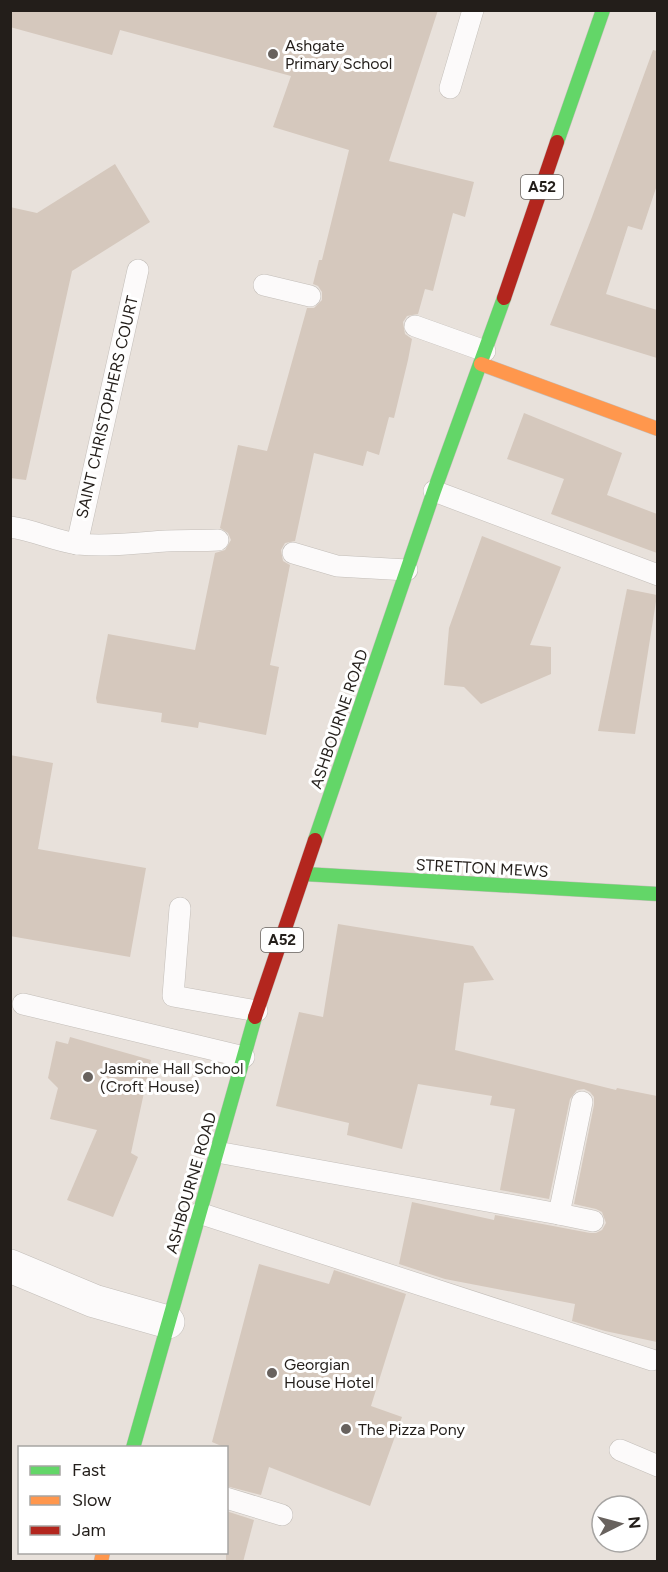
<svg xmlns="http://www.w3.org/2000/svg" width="668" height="1572" viewBox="0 0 668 1572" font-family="Figtree,sans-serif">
  <rect width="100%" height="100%" fill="#e8e1db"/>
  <g fill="#d5c8bd">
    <polygon points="10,10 438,10 389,161 474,182 465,217 453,213 433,291 425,289 418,314 407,316 403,322 405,334 412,339 408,360 394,418 389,417 379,455 367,451 363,466 314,453 295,541 285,543 281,550 283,561 290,565 270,665 279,667 266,735 199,722 198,728 161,722 162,713 97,703 96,698 108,634 195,650 215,553 225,550 231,540 228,533 220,528 238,445 267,451 307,308 314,308 322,300 322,292 318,286 313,284 319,260 322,260 349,150 273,127 291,76 120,30 112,55 10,27"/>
    <polygon points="653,50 657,51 657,185 642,230 628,226 606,294 657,310 657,358 550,325 592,217"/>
    <polygon points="115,164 150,222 72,271 26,480 10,478 10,207 37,213"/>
    <polygon points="524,413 622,453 607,495 657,514 657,553 551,514 564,479 507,459"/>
    <polygon points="482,536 561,567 530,645 551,647 551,674 481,704 464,687 444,685 449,628"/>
    <polygon points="627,589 657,595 635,734 598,731"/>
    <polygon points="10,755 53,763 38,849 146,868 130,957 10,936"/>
    <polygon points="338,924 473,946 494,980 464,983 455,1050 616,1090 617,1088 657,1096 657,1342 605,1331 572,1321 575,1304 445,1279 399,1264 412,1202 494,1220 495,1215 590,1233 596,1233 602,1230 606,1223 602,1212 596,1209 574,1204 594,1105 594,1097 590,1092 584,1089 577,1090 570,1099 549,1199 500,1190 515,1109 490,1105 492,1096 418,1084 402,1149 347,1135 349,1123 276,1106 299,1012 323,1017"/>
    <polygon points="70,1037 151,1060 131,1153 138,1157 113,1217 67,1200 97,1130 50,1119 58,1088 48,1078 56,1041 68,1044"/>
    <polygon points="259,1264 329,1284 334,1270 406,1294 371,1406 402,1417 370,1506 269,1467 261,1495 226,1486 226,1448 212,1442"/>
    <polygon points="226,1511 254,1520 243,1562 226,1562"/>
  </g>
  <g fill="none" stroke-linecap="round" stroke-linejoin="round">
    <defs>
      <g id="lane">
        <polyline points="450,88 473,10"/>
        <polyline points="264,285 310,296"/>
        <polyline points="415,326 485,351"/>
        <polyline points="434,491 658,575"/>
        <path d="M10 527C34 530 55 541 78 544 108 547 137 543 166 541 183 540 201 541 218 540"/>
        <polyline points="77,544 138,270"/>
        <polyline points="293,553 337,566 407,570"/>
        <polyline points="180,908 173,996 257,1011"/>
        <polyline points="23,1004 244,1057"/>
        <polyline points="217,1152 559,1214 582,1102"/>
        <polyline points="199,1213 652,1360"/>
        <polyline points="559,1214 593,1221"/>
        <polyline points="620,1450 658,1466"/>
        <polyline points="226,1498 282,1515"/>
      </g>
      <polyline id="street" points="10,1266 94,1301 168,1322"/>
      <g id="fast">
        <polyline points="557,142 603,10"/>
        <polyline points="315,840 434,491 504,298"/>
        <polyline points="304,874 658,894"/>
        <polyline points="133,1448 255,1017"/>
      </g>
      <g id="slow">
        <polyline points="481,364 658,429"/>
        <polyline points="101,1562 103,1552"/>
      </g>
      <g id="jam">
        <polyline points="504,298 557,142"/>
        <polyline points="255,1017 315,840"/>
      </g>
    </defs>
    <use href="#lane" stroke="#c3beb9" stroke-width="22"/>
    <use href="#street" stroke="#c3beb9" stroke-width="34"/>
    <use href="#fast" stroke="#c3beb9" stroke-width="15"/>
    <use href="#slow" stroke="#c3beb9" stroke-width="15"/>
    <use href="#jam" stroke="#c3beb9" stroke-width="15"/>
    <use href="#lane" stroke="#fcfafa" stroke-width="21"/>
    <use href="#street" stroke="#fcfafa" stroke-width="33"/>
    <use href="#fast" stroke="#63d668" stroke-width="14"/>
    <use href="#slow" stroke="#ff974d" stroke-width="14"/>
    <use href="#jam" stroke="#b3261e" stroke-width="14"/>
  </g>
  <g fill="#68625e" stroke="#fff" stroke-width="2">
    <circle cx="273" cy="54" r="6"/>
    <circle cx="88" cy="1077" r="6"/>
    <circle cx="272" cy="1373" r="6"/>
    <circle cx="346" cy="1429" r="6"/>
  </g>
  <g text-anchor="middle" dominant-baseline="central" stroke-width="6" stroke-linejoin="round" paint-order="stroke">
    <g fill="#fff" stroke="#65625f" stroke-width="1.5">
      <rect x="521" y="175" width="42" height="24" rx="4.5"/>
      <rect x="261" y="928" width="42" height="24" rx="4.5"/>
    </g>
    <g font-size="15" font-weight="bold" fill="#231e1a">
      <text x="542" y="187">A52</text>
      <text x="282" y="940">A52</text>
    </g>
    <g font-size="16" fill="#231e1a" stroke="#fff" text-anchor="start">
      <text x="285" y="45">Ashgate<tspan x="285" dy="18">Primary School</tspan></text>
      <text x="100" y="1068">Jasmine Hall School<tspan x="100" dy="18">(Croft House)</tspan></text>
      <text x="284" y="1364">Georgian<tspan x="284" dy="18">House Hotel</tspan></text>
      <text x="358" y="1429">The Pizza Pony</text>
    </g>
    <g font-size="16" fill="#231e1a" stroke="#fff">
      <text transform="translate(107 407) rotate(-77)">SAINT CHRISTOPHERS COURT</text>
      <text transform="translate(339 719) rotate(-71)">ASHBOURNE ROAD</text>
      <text transform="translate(482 868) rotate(3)">STRETTON MEWS</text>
      <text transform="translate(191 1183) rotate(-74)">ASHBOURNE ROAD</text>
    </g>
  </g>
  <rect width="668" height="1572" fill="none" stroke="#231e1a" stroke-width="24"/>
  <rect x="18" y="1446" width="210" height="108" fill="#ffffff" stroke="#a7a5a3" stroke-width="1.5"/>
  <rect x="30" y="1466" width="30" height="9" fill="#63d668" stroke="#a7a5a3" stroke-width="1.5"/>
  <text x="72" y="1476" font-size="18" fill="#231e1a">Fast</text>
  <rect x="30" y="1496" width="30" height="9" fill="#ff974d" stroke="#a7a5a3" stroke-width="1.5"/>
  <text x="72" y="1506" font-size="18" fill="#231e1a">Slow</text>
  <rect x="30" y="1526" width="30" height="9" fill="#b3261e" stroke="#a7a5a3" stroke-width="1.5"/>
  <text x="72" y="1536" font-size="18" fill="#231e1a">Jam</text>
  <g transform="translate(620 1524) rotate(84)"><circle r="28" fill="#ffffff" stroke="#a7a5a3" stroke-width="1.5"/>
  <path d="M0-4.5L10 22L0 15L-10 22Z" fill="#68625e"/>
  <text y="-9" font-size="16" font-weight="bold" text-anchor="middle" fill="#231e1a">N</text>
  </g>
</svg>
